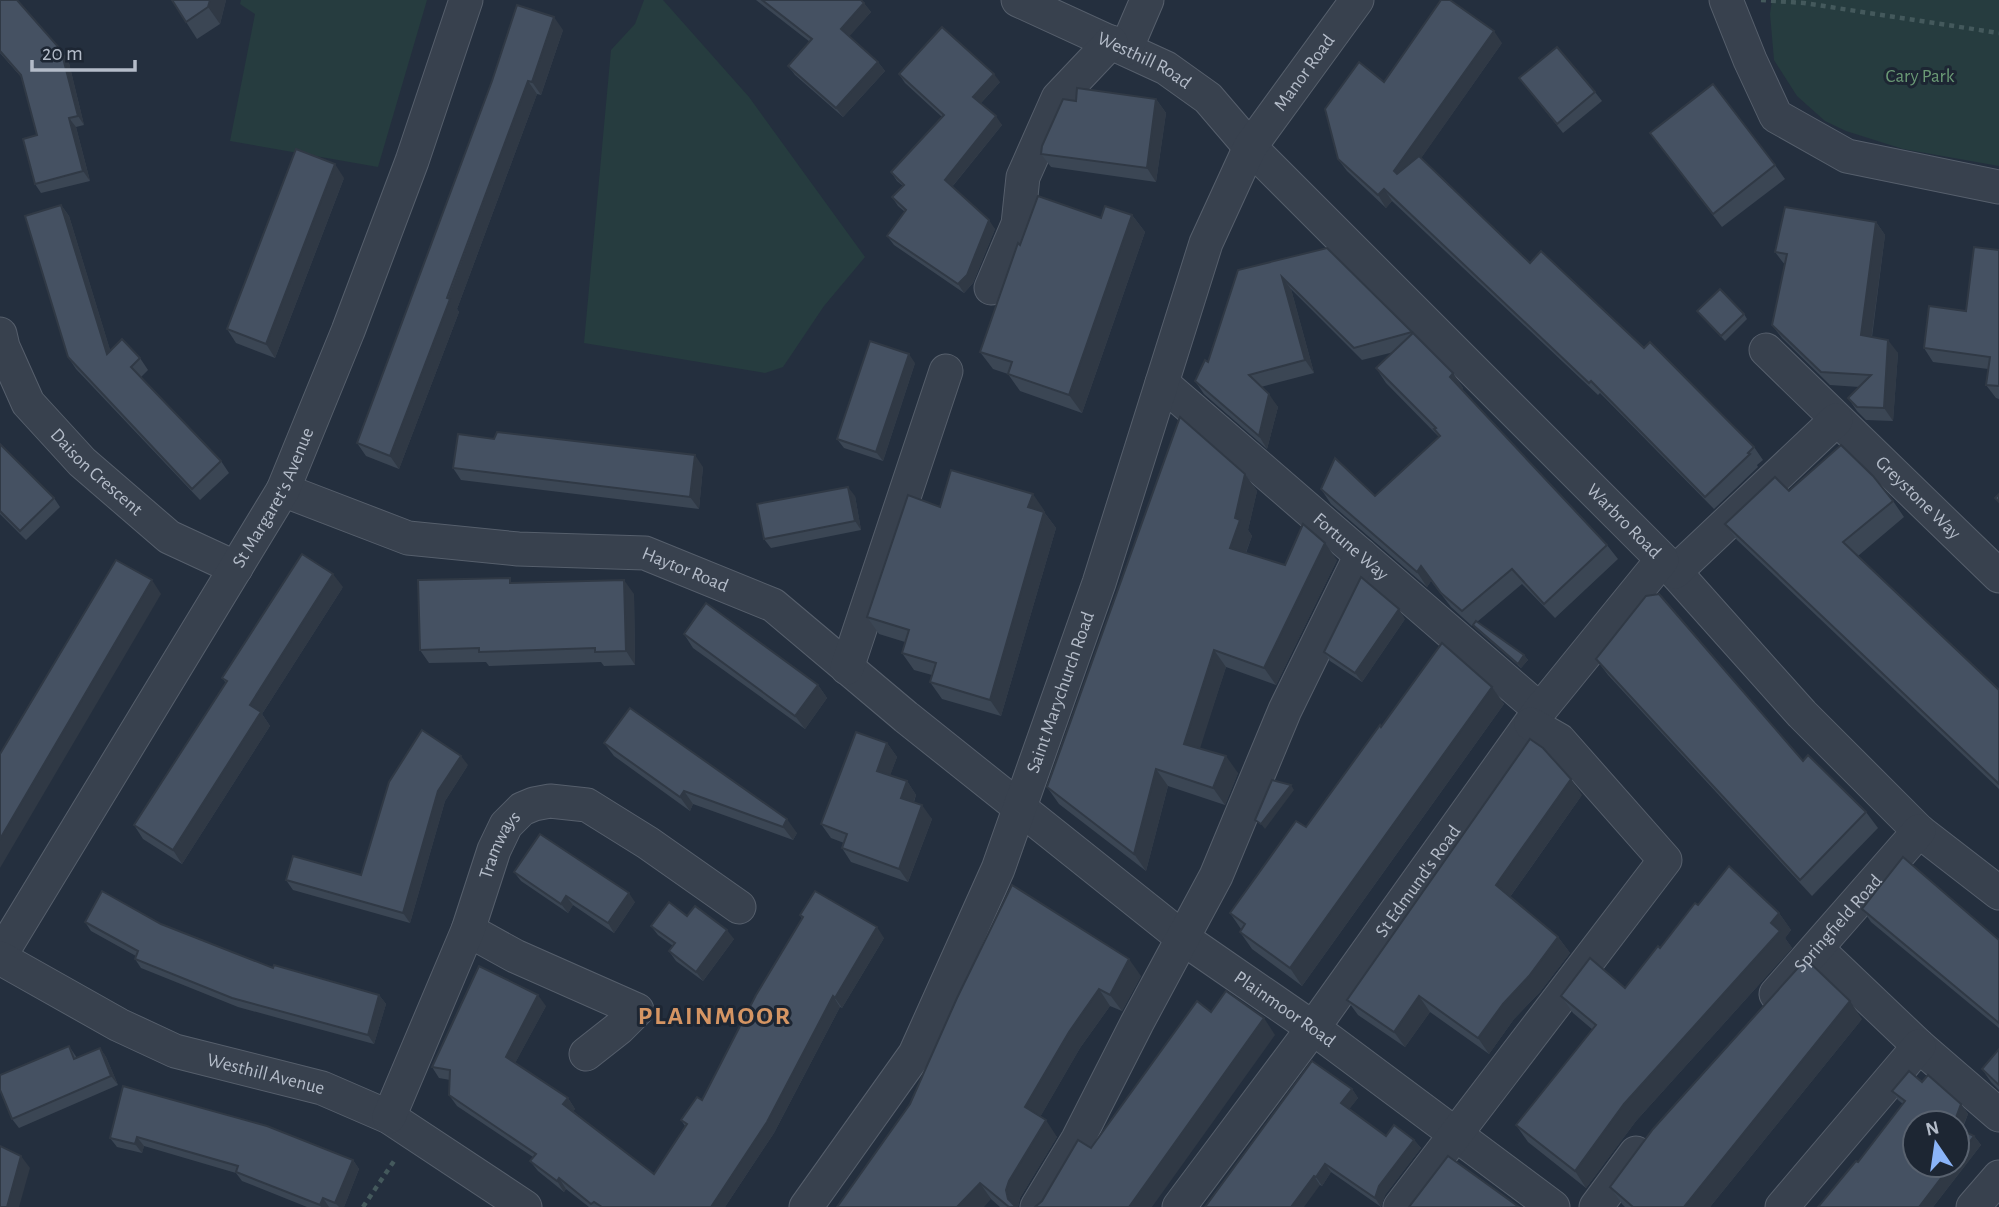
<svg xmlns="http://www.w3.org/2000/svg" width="1999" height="1207" viewBox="0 0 1999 1207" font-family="'Alegreya Sans',sans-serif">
  <rect width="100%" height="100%" fill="#242f3e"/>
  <g fill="#263c3f">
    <polygon points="241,0 427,0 378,167 230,141 255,14 240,4"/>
    <polygon points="644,0 663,0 749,97 865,257 824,306 783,367 765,373 584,343 611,50 635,24"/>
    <polygon points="1772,0 1999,0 1999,166 1903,149 1846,131 1825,121 1797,96 1774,60 1770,14"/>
  </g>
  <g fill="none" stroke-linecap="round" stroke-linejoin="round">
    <defs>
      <g id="minor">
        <path id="s1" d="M1018 0 1166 68 1208 98 1250 147 1675 572 1802 714 1919 831 1999 893"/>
        <polyline points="1726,0 1750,60 1776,116 1847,156 1999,187"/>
        <polyline points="1126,49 1147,0"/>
        <polyline points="991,288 1018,224 1023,177 1058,98 1111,42"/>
        <path id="s2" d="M0 334 3 347 28 403 82 462 169 537 236 568"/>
        <path id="s3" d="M1766 350 1999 576"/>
        <path id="s4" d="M1162 383 1540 710"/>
        <path id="s5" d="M283 490 408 538 518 549 645 553 773 605 906 717 1184 939 1313 1028 1553 1207"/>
        <polyline points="1675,572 1836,420"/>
        <polyline points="847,668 946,371"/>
        <polyline points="468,930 515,956 637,1010 619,1028 586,1054"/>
        <polyline points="1817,949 1919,1046 1999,1115"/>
        <path id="s6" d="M0 956 283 490 348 331 412 161 466 0"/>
        <path id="s7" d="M0 958 119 1025 175 1051 322 1088 389 1117 525 1207"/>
        <path id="s8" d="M1776 994 1919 831"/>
        <path id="s9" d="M389 1117 468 930 494 850 506 825 522 809 534 804 550 801 587 805 648 843 739 907"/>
        <path id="s10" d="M806 1207 915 1054 998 869 1099 583 1206 243 1250 147 1357 0"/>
        <polyline points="1037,1207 1078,1139 1137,1023 1216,876 1285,710 1361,555"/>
        <path id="s11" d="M1179 1207 1313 1028 1540 710 1662 560"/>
        <polyline points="1400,1207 1665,860 1559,740 1531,724"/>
        <polyline points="1596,1207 1636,1153"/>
        <polyline points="1782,1207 1919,1046"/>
        <polyline points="1973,1207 1999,1177"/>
      </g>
    </defs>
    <use href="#minor" stroke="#565f6c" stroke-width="35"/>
    <g stroke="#44595c" stroke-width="4.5" stroke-dasharray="5 5" stroke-linecap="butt">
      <polyline points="1761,0 1804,3 1999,33"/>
      <polyline points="363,1207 394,1161"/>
    </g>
    <use href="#minor" stroke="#38414e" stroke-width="33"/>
  </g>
  <g fill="#3b4654">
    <polygon points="0,0 68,59 84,125 76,127 90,181 41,193 35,184 37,135 22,78 0,53"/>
    <polygon points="172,0 226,0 220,24 197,39"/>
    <polygon points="756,0 861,0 871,12 849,36 878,62 885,71 843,117 795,75 788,66 810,42"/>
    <polygon points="563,30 541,95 537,94 457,309 459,312 399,469 366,456 357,443 492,81"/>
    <polygon points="1502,43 1421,158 1530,263 1644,348 1754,447 1763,460 1757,465 1758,467 1714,509 1600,393 1598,395 1392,201 1386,208 1347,171 1338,159 1384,82"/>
    <polygon points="899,74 1000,82 981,103 1002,125 952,187 995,229 973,283 964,293 894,245 887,236 905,212 898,206 892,197 903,186 897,181 891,172 942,117 905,83"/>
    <polygon points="1519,78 1595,92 1602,101 1563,133"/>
    <polygon points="1156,99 1166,113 1156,182 1051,167 1041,154 1076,101"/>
    <polygon points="1650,133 1775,165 1785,179 1722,227"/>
    <polygon points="344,178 275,358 236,343 227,329"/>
    <polygon points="61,205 69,216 110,350 140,358 148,370 141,377 221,461 229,473 200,500 76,369 68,357"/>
    <polygon points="1132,215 1145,232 1082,413 1020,391 1008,374 993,369 980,352 1020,245 1101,218"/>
    <polygon points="1876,222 1885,235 1872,337 1898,353 1893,421 1866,420 1857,411 1848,398 1859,387 1830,385 1782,338 1772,325 1785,265 1775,252"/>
    <polygon points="1327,248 1453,373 1463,388 1462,389 1607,545 1618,559 1555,618 1522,584 1477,622 1524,655 1528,660 1521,668 1476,629 1473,625 1472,626 1451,607 1431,581 1427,587 1331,504 1321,489 1375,496 1439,437 1386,383 1376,368 1394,352 1362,360 1291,289 1314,373 1261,387 1278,407 1267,449 1204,394 1195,381 1208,362 1238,270"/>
    <polygon points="1999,250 1999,399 1996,398 1986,385 1988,369 1933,362 1924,348 1966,311"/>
    <polygon points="1697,311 1744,314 1747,319 1725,341"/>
    <polygon points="915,363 883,461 844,448 837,439"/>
    <polygon points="0,444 54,498 60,507 26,540 0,514"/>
    <polygon points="703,467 699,509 461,480 453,468"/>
    <polygon points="1245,474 1257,491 1248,530 1252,536 1246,553 1285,565 1337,560 1276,685 1226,667 1199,749 1238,773 1225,805 1168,786 1146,871 1059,804 1047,787"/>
    <polygon points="1789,491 1893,501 1904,517 1858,556 1999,690 1999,789 1737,540 1725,524"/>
    <polygon points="855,496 861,530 771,548 764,539"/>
    <polygon points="940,507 1044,510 1044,512 1056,528 1001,716 942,699 930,682 932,675 914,670 902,653 905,642 879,634 867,617"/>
    <polygon points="513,583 634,594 635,665 604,666 601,662 489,666 486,662 429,663 420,650"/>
    <polygon points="343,587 262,714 270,726 182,864 143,839 134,825 226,683 222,678"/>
    <polygon points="1405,619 1362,682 1330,661 1324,652"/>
    <polygon points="684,634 818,685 827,698 805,729 693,648"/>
    <polygon points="1596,659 1803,761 1866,812 1878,828 1812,896 1608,675"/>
    <polygon points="1492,687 1504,704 1302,986 1252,949 1240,932 1241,929 1230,913 1306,827 1381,727"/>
    <polygon points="604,743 797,833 793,840 693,804 690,811 614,756"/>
    <polygon points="887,743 897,757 890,775 907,781 916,795 914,802 932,819 908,882 851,862 842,848 844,843 831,838 821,824"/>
    <polygon points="468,765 445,801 410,923 293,890 286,880 361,875"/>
    <polygon points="1582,795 1510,897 1558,937 1570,953 1540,992 1514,1019 1489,1054 1430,1012 1405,1047 1358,1015 1347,1000"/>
    <polygon points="514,872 635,902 614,933 573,905 568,913 521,881"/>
    <polygon points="1698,905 1779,913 1791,930 1785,938 1792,948 1636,1121 1586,1188 1528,1142 1516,1125 1593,1030 1573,1013 1561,996 1625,988"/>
    <polygon points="1862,909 1999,940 1999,1028 1871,922"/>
    <polygon points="800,915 884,938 842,1008 840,1007 774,1133 725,1207 589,1207 566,1189 564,1192 538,1171 530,1161 533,1157 457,1106 449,1095 450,1080 439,1078 432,1067 546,1006 515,1063 568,1098 575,1109 573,1111 654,1174 685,1126 681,1120 702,1100 802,919"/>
    <polygon points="687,916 734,939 703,981 676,961 669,951 673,946 658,935 651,926"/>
    <polygon points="85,922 161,924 273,968 379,995 386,1004 374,1044 238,1007 141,968 135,959 136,956 91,931"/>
    <polygon points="1141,976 1122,1011 1110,1006 1080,1048 1040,1117 1057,1137 1020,1198 1018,1207 1000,1207 991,1199 910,1104 957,998"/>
    <polygon points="1862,1019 1710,1207 1625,1207 1622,1204 1610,1187"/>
    <polygon points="69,1046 77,1058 100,1048 106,1057 118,1085 19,1128 12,1119"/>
    <polygon points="1999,1049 1999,1090 1991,1082 1982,1069"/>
    <polygon points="1922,1082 1961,1104 1968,1114 1962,1130 1974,1136 1981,1145 1933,1207 1858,1162 1903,1104 1898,1100 1892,1091"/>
    <polygon points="123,1086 353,1160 359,1169 344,1207 307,1207 242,1181 236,1173 144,1146 142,1153 117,1147 110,1138"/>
    <polygon points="1352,1089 1358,1098 1349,1109 1386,1136 1414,1140 1421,1148 1385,1195 1381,1207 1331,1172 1322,1186 1320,1185 1205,1207"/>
  </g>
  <g fill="#303945">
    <polygon points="210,0 226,0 220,24 208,7"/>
    <polygon points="864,3 871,12 848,38 841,29"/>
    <polygon points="554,17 563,30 541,95 532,82"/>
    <polygon points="1494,31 1502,43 1403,184 1394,171"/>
    <polygon points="61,50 68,59 84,125 78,116"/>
    <polygon points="878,62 885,71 843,117 836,108"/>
    <polygon points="994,74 1000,82 979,105 973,97"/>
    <polygon points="528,81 537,94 457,309 459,312 399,469 390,456"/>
    <polygon points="1156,99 1166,113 1156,182 1147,168"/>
    <polygon points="996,116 1002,125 951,188 945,180"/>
    <polygon points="69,118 76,127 90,181 83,171"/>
    <polygon points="335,164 344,178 275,358 266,344"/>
    <polygon points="1384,189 1392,201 1386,208 1378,195"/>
    <polygon points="61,205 69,216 115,366 107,354"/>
    <polygon points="1132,215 1145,232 1082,413 1069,395"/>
    <polygon points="989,220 995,229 973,283 964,293 958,284"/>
    <polygon points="1876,222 1885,235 1870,348 1861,335"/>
    <polygon points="1282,277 1291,289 1314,373 1305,360"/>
    <polygon points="1888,340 1898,353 1893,421 1884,408"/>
    <polygon points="909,354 915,363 883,461 876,452"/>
    <polygon points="1453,373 1463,388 1460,391 1450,377"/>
    <polygon points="1269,394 1278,407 1267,449 1259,436"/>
    <polygon points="695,455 703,467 699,509 690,497"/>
    <polygon points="1245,474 1257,491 1248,530 1252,536 1241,565 1230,548 1235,518"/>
    <polygon points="848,487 855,496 861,530 855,521"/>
    <polygon points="1033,494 1044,510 1040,524 1028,507"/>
    <polygon points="1044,512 1056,528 1001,716 990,700"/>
    <polygon points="1325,543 1337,560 1276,685 1264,668"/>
    <polygon points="1421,566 1431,581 1427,587 1417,572"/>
    <polygon points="333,574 343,587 262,714 270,726 182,864 173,850 250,705"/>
    <polygon points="152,580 161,594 0,868 0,839"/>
    <polygon points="624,580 634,594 635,665 626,651"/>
    <polygon points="1399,609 1405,619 1362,682 1355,673"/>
    <polygon points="1214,650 1226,667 1196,761 1184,744"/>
    <polygon points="1524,655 1528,660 1521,668 1518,664"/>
    <polygon points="818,685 827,698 805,729 795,716"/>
    <polygon points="1492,687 1504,704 1302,986 1290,968"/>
    <polygon points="887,743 897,757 887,784 877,771"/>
    <polygon points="461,756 468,765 445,801 410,923 403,913 438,791"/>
    <polygon points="1226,756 1238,773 1225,805 1213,788"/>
    <polygon points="1156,769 1168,786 1146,871 1134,854"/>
    <polygon points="1571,779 1582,795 1507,901 1496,885"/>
    <polygon points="907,781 916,795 910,811 901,798"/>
    <polygon points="1291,785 1294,790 1265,829 1261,824"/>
    <polygon points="684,791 693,804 690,811 680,797"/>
    <polygon points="922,805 932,819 908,882 899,869"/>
    <polygon points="787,819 797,833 793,840 783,827"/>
    <polygon points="629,893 635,902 614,933 608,923"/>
    <polygon points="566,896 573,905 568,913 561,904"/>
    <polygon points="1779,913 1791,930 1785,938 1792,948 1636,1121 1586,1188 1575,1171 1624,1104"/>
    <polygon points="877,927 884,938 842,1008 835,998"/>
    <polygon points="727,930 734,939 703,981 696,972"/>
    <polygon points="1558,937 1570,953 1540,992 1514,1019 1489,1054 1478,1038 1503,1004"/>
    <polygon points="1129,959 1141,976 1122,1011 1110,995"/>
    <polygon points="1099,989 1110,1006 1080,1048 1036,1124 1025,1107 1069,1032"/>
    <polygon points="379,995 386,1004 374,1044 368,1035"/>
    <polygon points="538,995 546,1006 513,1067 506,1057"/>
    <polygon points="833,996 840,1007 774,1133 725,1207 711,1207"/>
    <polygon points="1419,996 1430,1012 1405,1047 1394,1032"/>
    <polygon points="1850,1001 1862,1019 1710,1207 1684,1207"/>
    <polygon points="1264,1018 1275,1035 1152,1207 1129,1207"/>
    <polygon points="100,1048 106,1057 118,1085 111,1076"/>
    <polygon points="1352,1089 1358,1098 1347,1112 1341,1103"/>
    <polygon points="568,1098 575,1109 571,1115 563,1104"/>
    <polygon points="1961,1104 1968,1114 1959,1135 1957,1132 1957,1123 1954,1123"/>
    <polygon points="1046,1120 1057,1137 1020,1198 1018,1207 1014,1207 1008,1199 1006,1190 1009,1181"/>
    <polygon points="1974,1136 1981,1145 1933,1207 1919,1207 1951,1165 1957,1165 1957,1158"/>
    <polygon points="137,1137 144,1146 142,1153 135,1144"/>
    <polygon points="1414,1140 1421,1148 1385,1195 1381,1207 1375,1198 1379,1186"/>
    <polygon points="21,1156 30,1168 19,1207 7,1207"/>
    <polygon points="353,1160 359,1169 344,1207 339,1207 335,1203"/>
    <polygon points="1325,1164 1331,1172 1322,1186 1316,1177"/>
    <polygon points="1314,1176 1320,1185 1304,1207 1291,1207"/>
    <polygon points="559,1178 566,1189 564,1192 557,1181"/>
    <polygon points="980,1183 991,1199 984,1207 957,1207"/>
    <polygon points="323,1198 329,1207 321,1207 320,1205"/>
  </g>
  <g fill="#455162" stroke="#303945" stroke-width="2">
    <polygon points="0,0 17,0 61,50 78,116 69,118 83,171 35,184 23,139 37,135 21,75 0,51"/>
    <polygon points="172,0 210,0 208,7 186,22"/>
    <polygon points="762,0 861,0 864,3 841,29 878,62 836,108 788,66 812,39"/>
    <polygon points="1441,0 1450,0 1494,31 1394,171 1397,174 1419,156 1530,263 1541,251 1644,348 1650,342 1754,447 1748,453 1750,454 1705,497 1591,381 1589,383 1384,189 1378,195 1338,159 1325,109 1359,62 1384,82"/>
    <polygon points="517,5 554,17 532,82 528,81 447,298 450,299 390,456 357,443 492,81"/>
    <polygon points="942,27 994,74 973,97 996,116 945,180 989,220 967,275 958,284 887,236 906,210 892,197 904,185 891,172 944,115 899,74"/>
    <polygon points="1557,47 1595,92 1557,124 1519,78"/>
    <polygon points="1713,84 1775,165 1713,214 1650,133"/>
    <polygon points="1077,88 1156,99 1147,168 1041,154 1042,146 1063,99 1076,101"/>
    <polygon points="296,149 335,164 266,344 227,329"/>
    <polygon points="1038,196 1101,218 1105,206 1132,215 1069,395 1008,374 1012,362 980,352 1018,243 1020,245"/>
    <polygon points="61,205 107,354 122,339 140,358 131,367 221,461 192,489 68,357 25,216"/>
    <polygon points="1785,207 1876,222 1861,335 1888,340 1884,408 1857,407 1848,398 1871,375 1821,372 1772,325 1787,254 1775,252"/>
    <polygon points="1974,247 1999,250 1999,386 1986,385 1990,357 1924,348 1929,306 1966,311"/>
    <polygon points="1327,248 1412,332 1354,348 1282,277 1305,360 1249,375 1269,394 1259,436 1195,381 1205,360 1208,362 1238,270"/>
    <polygon points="1720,289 1744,314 1721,336 1697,311"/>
    <polygon points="1413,333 1453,373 1450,377 1607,545 1544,604 1512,569 1462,611 1441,593 1421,566 1417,572 1321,489 1335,458 1375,496 1440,436 1434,429 1436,428 1376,368"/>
    <polygon points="870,341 909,354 876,452 837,439"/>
    <polygon points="1180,417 1245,474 1235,518 1240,520 1230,548 1285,565 1303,524 1325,543 1264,668 1214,650 1184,744 1226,756 1213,788 1156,769 1134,854 1047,787"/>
    <polygon points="497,432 695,455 690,497 453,468 458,434 494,439"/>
    <polygon points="0,444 54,498 20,531 0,511"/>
    <polygon points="1841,445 1873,476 1893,501 1843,542 1999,690 1999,784 1725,524 1775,477 1789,491"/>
    <polygon points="951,470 1033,494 1028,507 1044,512 990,700 930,682 936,663 902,653 909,630 867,617 908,495 940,507"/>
    <polygon points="848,487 855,521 764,539 757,504"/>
    <polygon points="1999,494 1999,502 1995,498"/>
    <polygon points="302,554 333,574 250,705 261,712 173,850 134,825 227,681 222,678"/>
    <polygon points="116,560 152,580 0,839 0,754"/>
    <polygon points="1361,577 1399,609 1355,673 1324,652"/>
    <polygon points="510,578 510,583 624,580 626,651 595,652 595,648 479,652 479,648 420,650 418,580"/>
    <polygon points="1659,594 1803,761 1808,755 1866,812 1800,880 1596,659 1646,596"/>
    <polygon points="706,603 818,685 795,716 684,634"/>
    <polygon points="1476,621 1524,655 1518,664 1473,625"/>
    <polygon points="1442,643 1492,687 1290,968 1240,932 1245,924 1230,913 1296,821 1306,827 1380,725 1381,727"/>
    <polygon points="630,708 787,819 783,827 684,791 680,797 604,743"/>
    <polygon points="422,730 461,756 438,791 403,913 286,880 293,856 361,875 389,782"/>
    <polygon points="856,732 887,743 877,771 907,781 901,798 922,805 899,869 842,848 847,834 821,824"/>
    <polygon points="1530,739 1543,748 1571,779 1496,885 1558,937 1529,976 1503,1004 1478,1038 1419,996 1394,1032 1347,1000"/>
    <polygon points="1272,780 1291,785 1261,824 1255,820"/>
    <polygon points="540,834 629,893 608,923 566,896 561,904 514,872"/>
    <polygon points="1903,857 1999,940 1999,1023 1862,909"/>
    <polygon points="1729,866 1779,913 1771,923 1780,931 1624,1104 1575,1171 1516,1125 1596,1025 1561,996 1590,958 1625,988 1658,946 1660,948 1695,903 1698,905"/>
    <polygon points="1012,885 1129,959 1110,995 1099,989 1069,1032 1025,1107 1046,1120 1009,1181 1006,1190 1008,1199 1016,1207 1009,1207 980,1183 957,1207 837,1207 910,1104 957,998"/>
    <polygon points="102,891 161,924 273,968 274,965 379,995 368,1035 232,998 135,959 138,951 85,922"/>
    <polygon points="815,891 877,927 835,998 833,996 767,1122 711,1207 602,1207 594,1202 591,1204 559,1178 557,1181 530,1161 536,1154 449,1095 450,1070 432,1067 479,966 538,995 506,1057 568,1098 563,1104 654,1174 687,1124 681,1120 697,1097 702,1100 756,995 803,917 800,915"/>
    <polygon points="669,902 687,916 695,906 727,930 696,972 669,951 675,943 651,926"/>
    <polygon points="1806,959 1850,1001 1684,1207 1633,1207 1610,1187 1653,1129"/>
    <polygon points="1226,991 1264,1018 1129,1207 1035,1207 1042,1201 1078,1140 1091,1148 1197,1001 1211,1012"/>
    <polygon points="69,1046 74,1059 100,1048 111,1076 12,1119 0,1090 0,1075"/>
    <polygon points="1999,1049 1999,1085 1982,1069"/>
    <polygon points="1312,1061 1352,1089 1341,1103 1386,1136 1394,1125 1414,1140 1379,1186 1375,1198 1325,1164 1316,1177 1314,1176 1291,1207 1205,1207"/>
    <polygon points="1909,1071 1922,1082 1928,1075 1961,1104 1954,1123 1915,1123 1915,1165 1951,1165 1919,1207 1818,1207 1856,1161 1858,1162 1905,1101 1892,1091"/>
    <polygon points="123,1086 267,1126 353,1160 335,1203 323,1198 320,1205 236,1172 238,1166 137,1137 135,1144 110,1138"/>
    <polygon points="1957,1128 1974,1136 1957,1158"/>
    <polygon points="0,1146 21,1156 7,1207 0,1207"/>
    <polygon points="1448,1156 1519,1207 1409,1207"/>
  </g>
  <g text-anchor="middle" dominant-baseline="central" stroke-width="6" stroke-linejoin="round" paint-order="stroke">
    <g font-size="19" fill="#b4bcc9" stroke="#1d2633">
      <text stroke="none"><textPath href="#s1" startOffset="140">Westhill Road</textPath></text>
      <text stroke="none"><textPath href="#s10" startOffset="1248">Manor Road</textPath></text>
      <text stroke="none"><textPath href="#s2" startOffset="172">Daison Crescent</textPath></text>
      <text stroke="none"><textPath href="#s6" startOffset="534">St Margaret's Avenue</textPath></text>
      <text stroke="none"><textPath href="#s3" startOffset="212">Greystone Way</textPath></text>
      <text stroke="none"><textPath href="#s1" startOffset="808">Warbro Road</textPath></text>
      <text stroke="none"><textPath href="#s4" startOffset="250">Fortune Way</textPath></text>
      <text stroke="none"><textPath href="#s5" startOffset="415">Haytor Road</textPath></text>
      <text stroke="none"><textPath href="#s10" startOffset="578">Saint Marychurch Road</textPath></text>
      <text stroke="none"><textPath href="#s9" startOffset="294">Tramways</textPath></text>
      <text stroke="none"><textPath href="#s11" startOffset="404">St Edmund's Road</textPath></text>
      <text stroke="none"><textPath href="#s8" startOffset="94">Springfield Road</textPath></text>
      <text stroke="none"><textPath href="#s5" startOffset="1162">Plainmoor Road</textPath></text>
      <text stroke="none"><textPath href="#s7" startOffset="292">Westhill Avenue</textPath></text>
    </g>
    <g font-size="19" fill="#6b9a76" stroke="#1d2633">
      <text x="1920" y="76">Cary Park</text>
    </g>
    <g font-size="26" font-weight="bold" letter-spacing="2" fill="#d59563" stroke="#1d2633">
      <text x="715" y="1016">PLAINMOOR</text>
    </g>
  </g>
  <g transform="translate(1936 1144) rotate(347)"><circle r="33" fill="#1d2633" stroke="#59626f" stroke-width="2"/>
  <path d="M0-5L12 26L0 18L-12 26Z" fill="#8ab4f8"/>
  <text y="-10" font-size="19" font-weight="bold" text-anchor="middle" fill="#b4bcc9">N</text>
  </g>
  <path d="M32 60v10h103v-10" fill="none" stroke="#b4bcc9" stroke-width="3.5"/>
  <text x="42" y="60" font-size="21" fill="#b4bcc9" stroke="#1d2633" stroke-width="5" paint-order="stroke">20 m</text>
</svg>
